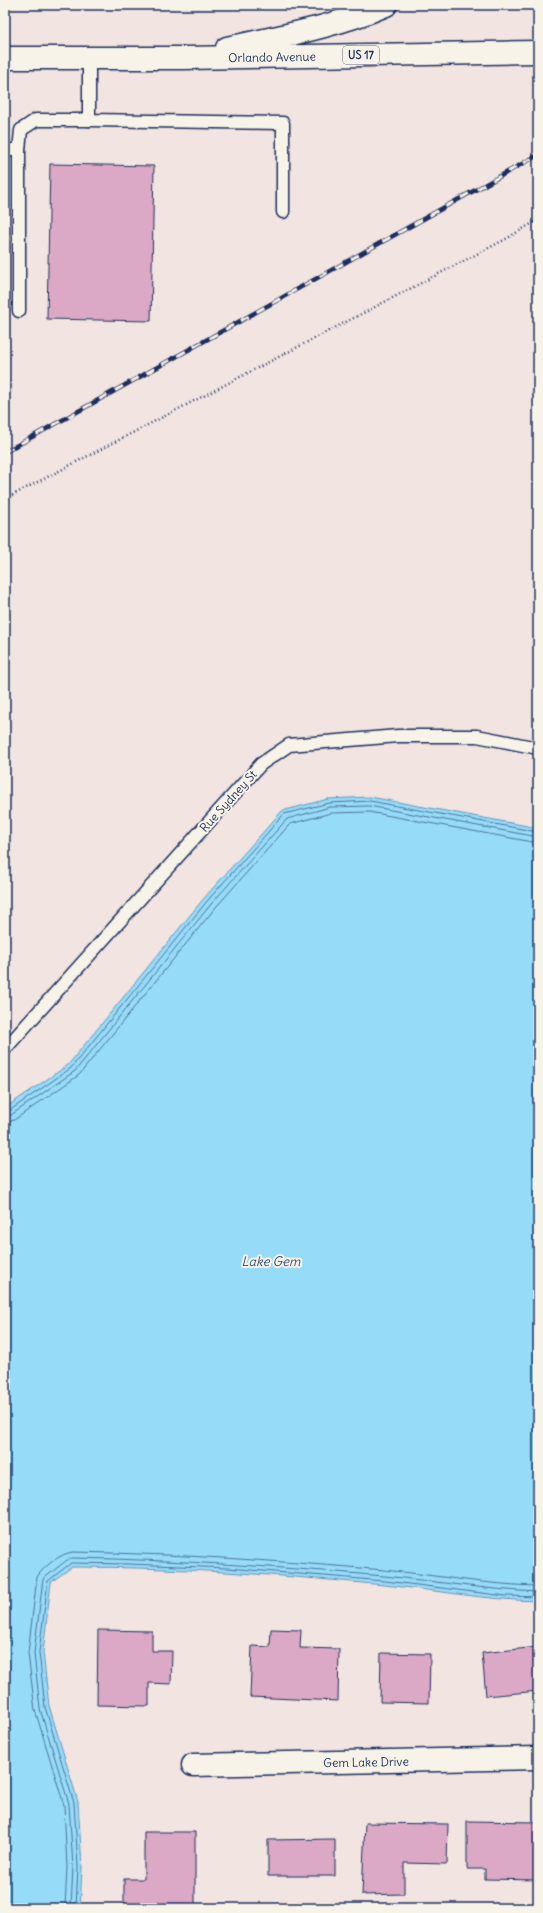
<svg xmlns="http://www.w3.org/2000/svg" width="543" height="1913" viewBox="0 0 543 1913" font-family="Delius,sans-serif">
  <rect width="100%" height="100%" fill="#f1e4e1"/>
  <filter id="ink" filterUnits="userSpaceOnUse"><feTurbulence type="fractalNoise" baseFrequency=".025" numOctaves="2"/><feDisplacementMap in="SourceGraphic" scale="8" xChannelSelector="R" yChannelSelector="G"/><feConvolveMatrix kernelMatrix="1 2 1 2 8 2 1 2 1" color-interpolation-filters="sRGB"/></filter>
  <g filter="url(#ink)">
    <path fill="#96dbf8" stroke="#6596ba" d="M370 797 538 828V1601C486 1600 436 1590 384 1585 281 1575 176 1567 72 1567L51 1582 43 1652 49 1706 78 1802 82 1867 80 1908H5V1108L68 1065 205 897 282 811 328 799Z"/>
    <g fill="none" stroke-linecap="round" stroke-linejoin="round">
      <g stroke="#4c749c" stroke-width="1">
        <polyline points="5,1111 9,1111 71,1068 208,900 284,814 329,803 370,801 538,832"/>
        <polyline points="5,1117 11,1115 75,1071 212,903 287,819 330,807 369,806 538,837"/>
        <polyline points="5,1123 14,1120 79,1075 216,907 290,824 331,813 369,812 538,843"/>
        <path d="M65 1908 67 1867 64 1805 35 1710 28 1653 37 1577C43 1567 61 1553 73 1552 177 1554 281 1561 384 1570 436 1575 486 1585 538 1586"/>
        <path d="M71 1908 73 1867 69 1804 40 1709 34 1653 43 1579 67 1560 72 1558C177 1560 280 1567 384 1576 436 1581 486 1590 538 1592"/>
        <polyline points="76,1908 78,1867 74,1803 45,1707 39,1652 48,1581 71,1563 129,1564 227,1568 385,1581 506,1596 538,1597"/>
      </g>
    </g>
    <g fill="#dba9c5" stroke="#1b2f5e">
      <polygon points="50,164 154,166 151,321 47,319"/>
      <polygon points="271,1629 301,1630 300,1648 339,1649 338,1701 250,1697 252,1646 270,1647"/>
      <polygon points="98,1630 152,1631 152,1651 172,1651 171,1684 149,1683 149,1706 97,1705"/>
      <polygon points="538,1647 538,1691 486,1696 482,1653"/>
      <polygon points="381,1653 430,1654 429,1703 380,1702"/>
      <polygon points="467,1821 538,1822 538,1880 485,1879 485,1869 467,1869"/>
      <polygon points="365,1823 448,1824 447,1864 404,1863 404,1894 362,1895"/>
      <polygon points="144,1832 195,1832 195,1908 124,1908 124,1879 144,1879"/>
      <polygon points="335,1839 335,1876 268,1876 268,1840"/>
    </g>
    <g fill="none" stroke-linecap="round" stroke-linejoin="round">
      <defs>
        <g id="lane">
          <polyline points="89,58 89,120 283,123 283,212"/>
          <polyline points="5,150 19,150"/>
          <polyline points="19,311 19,150 21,130 36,120 89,120"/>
          <polyline points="5,1049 261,764 289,745 398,736 477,736 538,748"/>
        </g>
        <polyline id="street" points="193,1765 538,1758"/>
        <g id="primary">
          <path d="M227 48C281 36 335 27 386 5"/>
          <polyline points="5,58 183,58 538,52"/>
        </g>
      </defs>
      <use href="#lane" stroke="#1b2f5e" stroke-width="15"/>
      <use href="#street" stroke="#1b2f5e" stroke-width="25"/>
      <use href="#primary" stroke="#1b2f5e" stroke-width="25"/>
      <polyline stroke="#1b2f5e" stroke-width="2.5" stroke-dasharray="1 3" stroke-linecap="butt" points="5,499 504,240 538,220"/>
      <use href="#lane" stroke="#f7f3e8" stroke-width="12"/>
      <use href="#street" stroke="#f7f3e8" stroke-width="22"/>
      <use href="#primary" stroke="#f7f3e8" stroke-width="22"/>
      <defs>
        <polyline id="rail" points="5,452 538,155"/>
      </defs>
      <use href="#rail" stroke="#1b2f5e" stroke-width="4.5"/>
      <use href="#rail" stroke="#f7f3e8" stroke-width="3" stroke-dasharray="9" stroke-linecap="butt"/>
    </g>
  </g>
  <g text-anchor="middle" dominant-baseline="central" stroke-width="4" stroke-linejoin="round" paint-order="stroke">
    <rect fill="#f7f3e8" stroke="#5d6a87" stroke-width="1" x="343" y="46" width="36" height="18" rx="3"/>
    <g font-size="11" font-weight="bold" fill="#1b2f5e">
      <text x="361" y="55">US 17</text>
    </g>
    <g font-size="12" fill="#1b2f5e" stroke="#f7f3e8">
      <text transform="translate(272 57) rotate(-1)">Orlando Avenue</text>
      <text transform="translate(228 801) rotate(-48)">Rue Sydney St</text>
      <text transform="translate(366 1762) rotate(-1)">Gem Lake Drive</text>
    </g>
    <g font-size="13" font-style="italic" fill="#34517d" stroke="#f7f3e8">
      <text x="271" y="1261">Lake Gem</text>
    </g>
  </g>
  <rect width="543" height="1913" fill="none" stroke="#f7f3e8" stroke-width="20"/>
  <rect x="10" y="10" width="523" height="1893" fill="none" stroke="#1b2f5e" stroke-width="1.5" filter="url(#ink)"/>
</svg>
